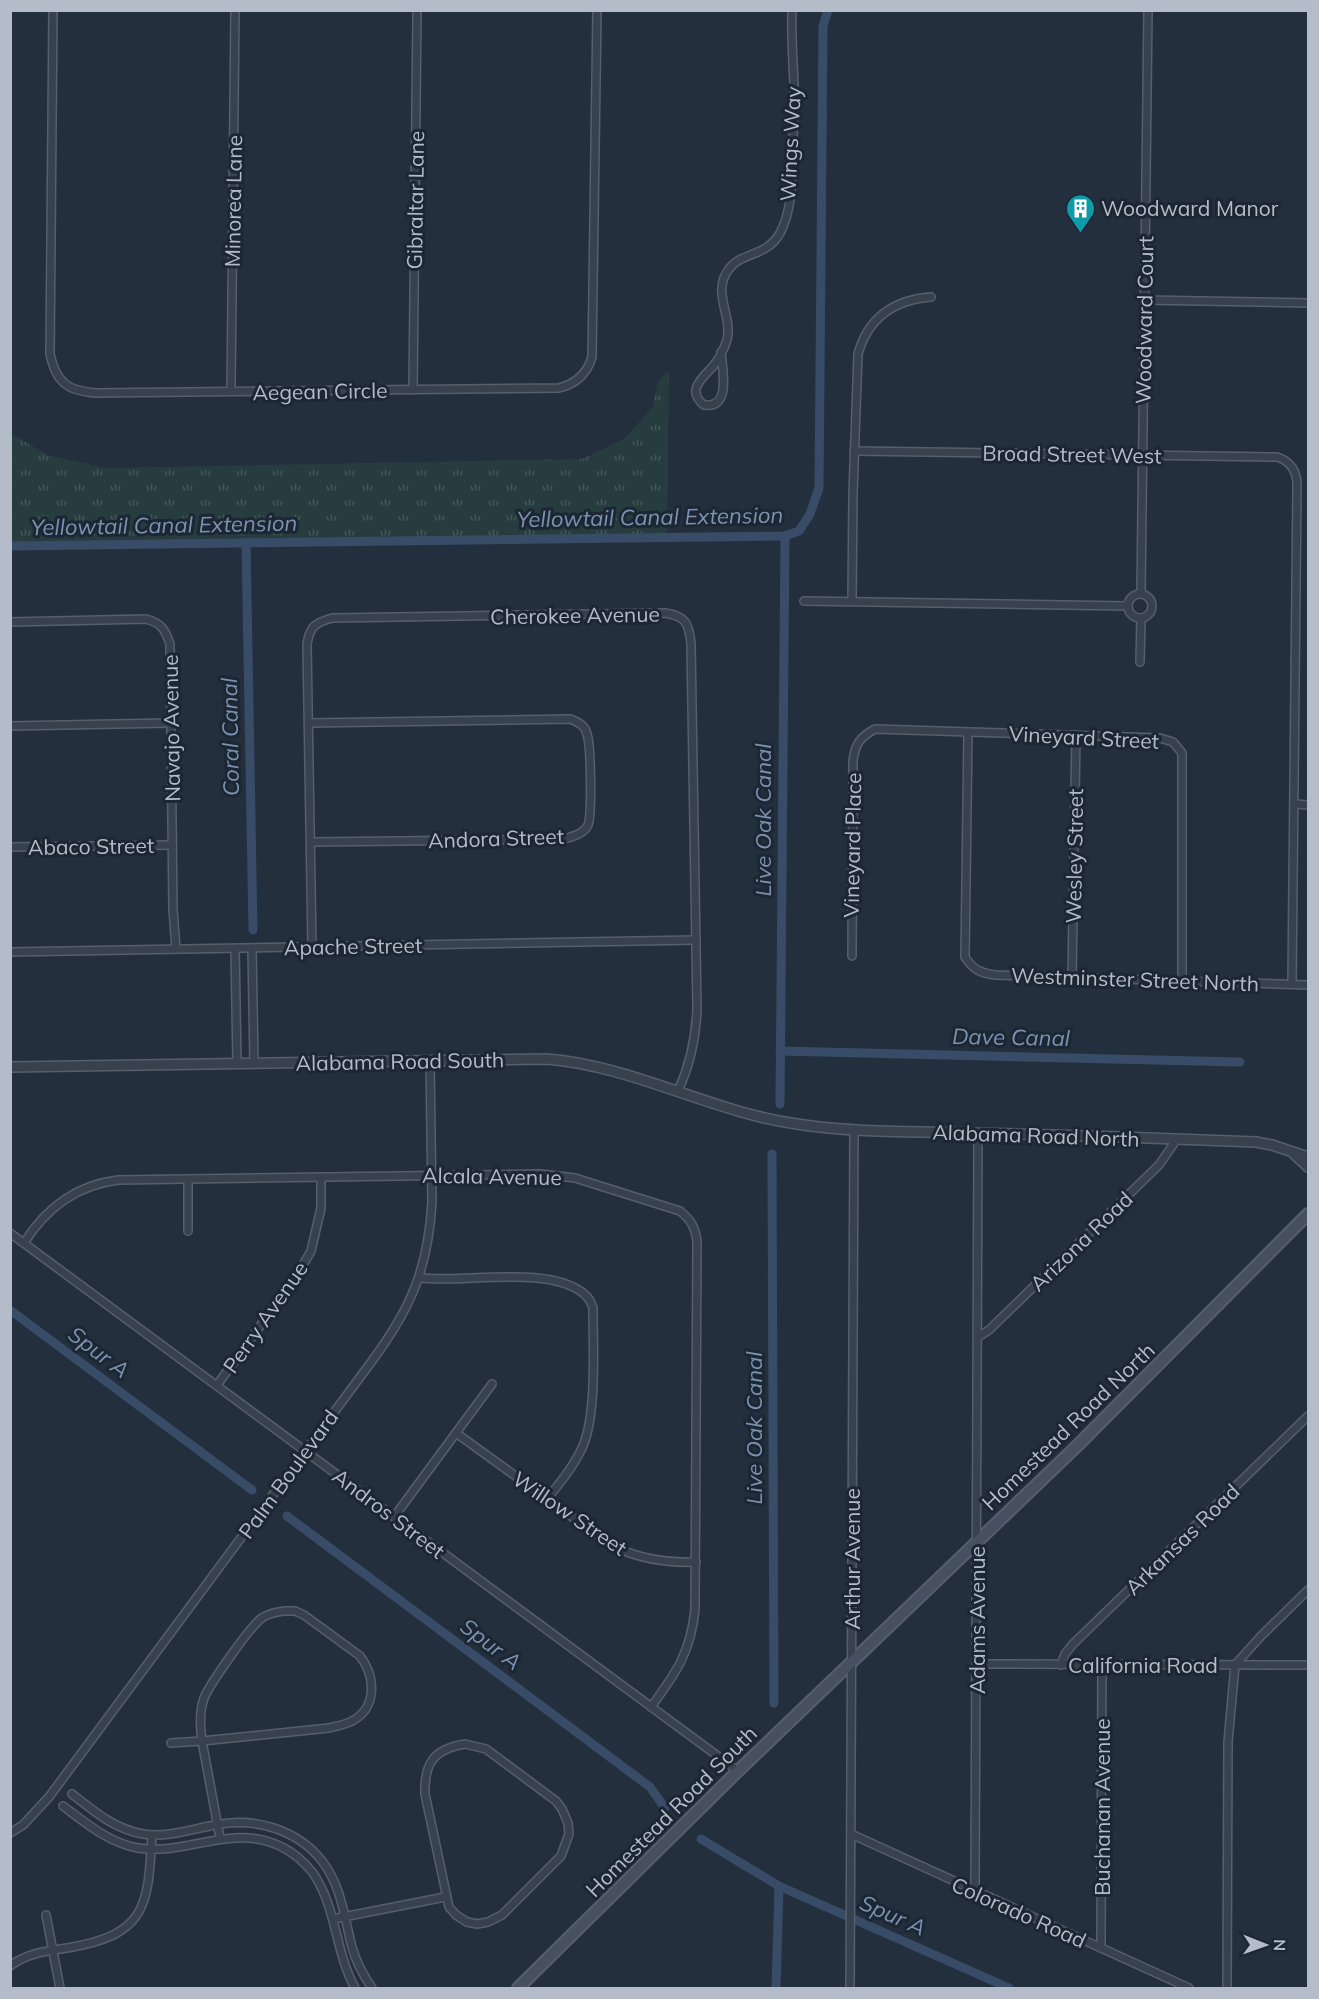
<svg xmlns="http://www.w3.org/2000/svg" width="1319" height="1999" viewBox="0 0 1319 1999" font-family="Mulish,sans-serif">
  <defs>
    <pattern id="grass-tufts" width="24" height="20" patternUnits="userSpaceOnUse" patternTransform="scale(1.5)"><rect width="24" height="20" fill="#263c3f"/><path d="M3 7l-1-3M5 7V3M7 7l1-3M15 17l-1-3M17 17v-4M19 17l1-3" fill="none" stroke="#435659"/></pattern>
  </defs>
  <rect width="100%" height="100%" fill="#242f3e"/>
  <polygon fill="url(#grass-tufts)" points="669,371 667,540 11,549 11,433 47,455 105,468 582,459 624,439 653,407 658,381"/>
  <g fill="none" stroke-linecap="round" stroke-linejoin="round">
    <g stroke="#394c67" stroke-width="9">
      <polyline points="246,543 253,930"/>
      <polyline points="10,546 785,536 799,531 810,514 819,488 823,26 828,10"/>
      <polyline points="780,1051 1240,1062"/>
      <polyline points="780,1104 785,536"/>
      <polyline points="772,1154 774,1703"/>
      <polyline points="10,1310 252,1490"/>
      <polyline points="287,1516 650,1787 665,1808"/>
      <polyline points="701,1839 779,1886 1009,1988"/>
      <polyline points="776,1988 779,1886"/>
    </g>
    <defs>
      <g id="minor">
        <path d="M53 10 50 354C56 382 67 391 96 393L559 388C575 384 587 374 592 357L597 10"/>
        <polyline points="1144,300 1308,303"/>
        <path d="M721 352C722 368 732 409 704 405 683 388 708 375 717 361 721 355 725 346 727 340 733 316 711 292 729 269 741 252 767 257 780 233 793 209 792 175 793 148 793 127 794 105 794 84 793 59 791 35 792 10"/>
        <polyline points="413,390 417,10"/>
        <polyline points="231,391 235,10"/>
        <path d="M854 451 1277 457C1290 461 1297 471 1297 485L1292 984"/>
        <polyline points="1141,594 1148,10"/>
        <circle cx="1140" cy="606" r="12"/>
        <polyline points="804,601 1128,606"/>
        <path d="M852 601 853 494 858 354C868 318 893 300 931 297"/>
        <path d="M10 622 146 619C161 623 165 629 170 644L173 909 176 949"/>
        <polyline points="1140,662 1141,618"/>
        <path d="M309 723 570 719C578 722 585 725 587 734 591 745 592 816 588 825 584 834 573 836 565 839L311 842"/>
        <polyline points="10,726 170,723"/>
        <path d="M968 732 965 957C973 970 981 973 995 975L1308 985"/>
        <polyline points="1294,804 1308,805"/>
        <polyline points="10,847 172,845"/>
        <path d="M312 947 307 644C310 626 315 623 332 618L665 613C686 616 689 624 691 644L697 1008C696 1037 690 1065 678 1091"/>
        <polyline points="252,948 254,1063"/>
        <polyline points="235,949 237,1063"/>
        <polyline points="10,952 696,940"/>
        <path d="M852 956 853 761C855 744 860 737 875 729L1160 738 1173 742 1182 753V981"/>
        <polyline points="1072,977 1076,735"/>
        <polyline points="188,1179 188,1231"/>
        <polyline points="10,1233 738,1771"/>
        <path d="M24 1243C46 1208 77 1185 118 1180L540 1174 575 1178 680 1211C691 1220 695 1227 697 1241L695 1609C691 1652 676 1673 651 1707"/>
        <path d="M420 1278C464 1283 548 1265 583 1293 589 1297 591 1302 593 1308 593 1346 597 1412 583 1446 574 1466 560 1483 546 1500"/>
        <polyline points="978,1337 989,1330 1159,1165 1177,1139"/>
        <polyline points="217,1385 296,1277 311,1251 321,1208 321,1177"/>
        <path d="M456 1433 611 1545C638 1559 666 1563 696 1562"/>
        <polyline points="394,1517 492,1384"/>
        <path d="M284 1611H295L304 1615 360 1656C376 1677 377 1708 352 1721 345 1725 336 1726 329 1728L202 1741C200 1727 199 1712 204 1698 210 1684 250 1626 262 1618 269 1613 277 1612 284 1611Z"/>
        <polyline points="977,1664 1308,1665"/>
        <polyline points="1061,1665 1065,1654 1073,1644 1308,1416"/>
        <polyline points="171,1743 202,1741 220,1838"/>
        <path d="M465 1744 486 1749 556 1801 562 1809 568 1823 569 1834 561 1856 502 1915 488 1922 477 1924 467 1922 456 1915 449 1907 425 1794C424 1763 434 1749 465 1744Z"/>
        <path d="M72 1794C94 1811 114 1829 143 1834 167 1838 192 1829 215 1825 254 1817 297 1829 322 1861 342 1887 344 1917 352 1947 356 1962 363 1975 372 1988"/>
        <path d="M63 1806C86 1823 109 1843 138 1848 188 1856 232 1822 282 1847 294 1853 305 1863 313 1873 337 1908 335 1952 355 1988"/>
        <path d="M10 1833 23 1825 49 1797 372 1361C411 1308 428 1269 432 1202L430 1060"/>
        <polyline points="851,1834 1189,1988"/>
        <polyline points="975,1891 978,1133"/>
        <polyline points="46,1915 60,1988"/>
        <polyline points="333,1919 445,1897"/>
        <polyline points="1101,1948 1102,1665"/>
        <path d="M10 1966C27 1953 47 1951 67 1948 147 1935 148 1906 152 1835"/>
        <polyline points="850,1988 854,1129"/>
        <polyline points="1227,1988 1228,1742 1235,1665 1261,1636 1308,1590"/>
      </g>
      <g id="tertiary">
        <path d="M10 1067 547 1059C634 1066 711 1112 797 1124 854 1133 912 1131 969 1133 1065 1135 1160 1138 1256 1142L1272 1145 1308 1157"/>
        <polyline points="1294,1154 1308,1167"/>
      </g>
      <polyline id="secondary" points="518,1988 738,1771 1077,1446 1308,1214"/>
    </defs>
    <use href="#minor" stroke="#565f6c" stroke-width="10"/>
    <use href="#tertiary" stroke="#565f6c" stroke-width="12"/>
    <use href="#secondary" stroke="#565f6c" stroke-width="14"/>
    <use href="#minor" stroke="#38414e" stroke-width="7"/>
    <use href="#tertiary" stroke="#38414e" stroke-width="9"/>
    <use href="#secondary" stroke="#465061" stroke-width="10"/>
  </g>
  <defs>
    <symbol id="building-pin" viewBox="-11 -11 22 30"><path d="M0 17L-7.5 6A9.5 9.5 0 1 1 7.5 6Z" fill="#0f9aa8" stroke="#1d2633"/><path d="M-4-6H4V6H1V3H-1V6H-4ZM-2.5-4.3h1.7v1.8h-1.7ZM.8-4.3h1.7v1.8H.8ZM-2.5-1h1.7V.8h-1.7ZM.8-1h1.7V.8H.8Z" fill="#fff"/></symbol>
  </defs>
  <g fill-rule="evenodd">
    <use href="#building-pin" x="1064" y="192" width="33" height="45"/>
  </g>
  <g text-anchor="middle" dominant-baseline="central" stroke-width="6" stroke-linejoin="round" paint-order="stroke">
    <g font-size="21" fill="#b4bcc9" stroke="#1d2633">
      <text transform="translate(790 144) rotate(-87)">Wings Way</text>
      <text transform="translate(415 200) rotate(-89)">Gibraltar Lane</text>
      <text transform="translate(233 201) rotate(-89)">Minorea Lane</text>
      <text transform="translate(1144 320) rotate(-89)">Woodward Court</text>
      <text transform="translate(320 391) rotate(-1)">Aegean Circle</text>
      <text transform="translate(1072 454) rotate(1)">Broad Street West</text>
      <text transform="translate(575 615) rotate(-1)">Cherokee Avenue</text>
      <text transform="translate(171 728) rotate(-91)">Navajo Avenue</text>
      <text transform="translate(1084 737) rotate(3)">Vineyard Street</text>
      <text transform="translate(496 838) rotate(-2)">Andora Street</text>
      <text transform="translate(852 845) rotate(-89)">Vineyard Place</text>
      <text transform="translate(91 846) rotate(-1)">Abaco Street</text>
      <text transform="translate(1074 856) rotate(-89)">Wesley Street</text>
      <text transform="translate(353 946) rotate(-1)">Apache Street</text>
      <text transform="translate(1135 979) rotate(2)">Westminster Street North</text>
      <text transform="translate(400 1061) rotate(-1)">Alabama Road South</text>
      <text transform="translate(1036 1135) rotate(2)">Alabama Road North</text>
      <text transform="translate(492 1176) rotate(1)">Alcala Avenue</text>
      <text transform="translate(1081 1241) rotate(-44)">Arizona Road</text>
      <text transform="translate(265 1317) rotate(-55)">Perry Avenue</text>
      <text transform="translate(1068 1426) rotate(-44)">Homestead Road North</text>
      <text transform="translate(288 1474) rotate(-54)">Palm Boulevard</text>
      <text transform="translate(389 1513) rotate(37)">Andros Street</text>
      <text transform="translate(570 1513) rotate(34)">Willow Street</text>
      <text transform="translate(1182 1539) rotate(-44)">Arkansas Road</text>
      <text transform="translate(852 1559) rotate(-90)">Arthur Avenue</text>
      <text transform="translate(977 1620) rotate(-90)">Adams Avenue</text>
      <text x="1143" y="1665">California Road</text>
      <text transform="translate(1102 1807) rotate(-90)">Buchanan Avenue</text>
      <text transform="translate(671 1811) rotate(-45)">Homestead Road South</text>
      <text transform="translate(1019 1912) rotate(24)">Colorado Road</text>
    </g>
    <g font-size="21" fill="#b4bcc9" stroke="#1d2633" text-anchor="start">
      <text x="1101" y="208">Woodward Manor</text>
    </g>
    <g font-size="22" font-style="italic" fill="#7c92b1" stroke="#1d2633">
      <text transform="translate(650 517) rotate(-1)">Yellowtail Canal Extension</text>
      <text transform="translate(164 525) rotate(-1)">Yellowtail Canal Extension</text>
      <text transform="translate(230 737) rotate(-91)">Coral Canal</text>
      <text transform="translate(763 820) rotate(-90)">Live Oak Canal</text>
      <text transform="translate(1011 1037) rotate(1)">Dave Canal</text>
      <text transform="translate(99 1352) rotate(37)">Spur A</text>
      <text transform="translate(754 1428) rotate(-90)">Live Oak Canal</text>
      <text transform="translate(491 1644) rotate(37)">Spur A</text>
      <text transform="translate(893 1915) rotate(24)">Spur A</text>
    </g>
  </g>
  <rect width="1319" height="1999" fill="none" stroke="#b4bcc9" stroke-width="24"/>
  <g transform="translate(1265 1945) rotate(91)" stroke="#1d2633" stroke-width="4.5" paint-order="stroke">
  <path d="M0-4.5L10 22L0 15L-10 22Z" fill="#b4bcc9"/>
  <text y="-9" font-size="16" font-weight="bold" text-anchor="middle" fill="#b4bcc9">N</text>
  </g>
</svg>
